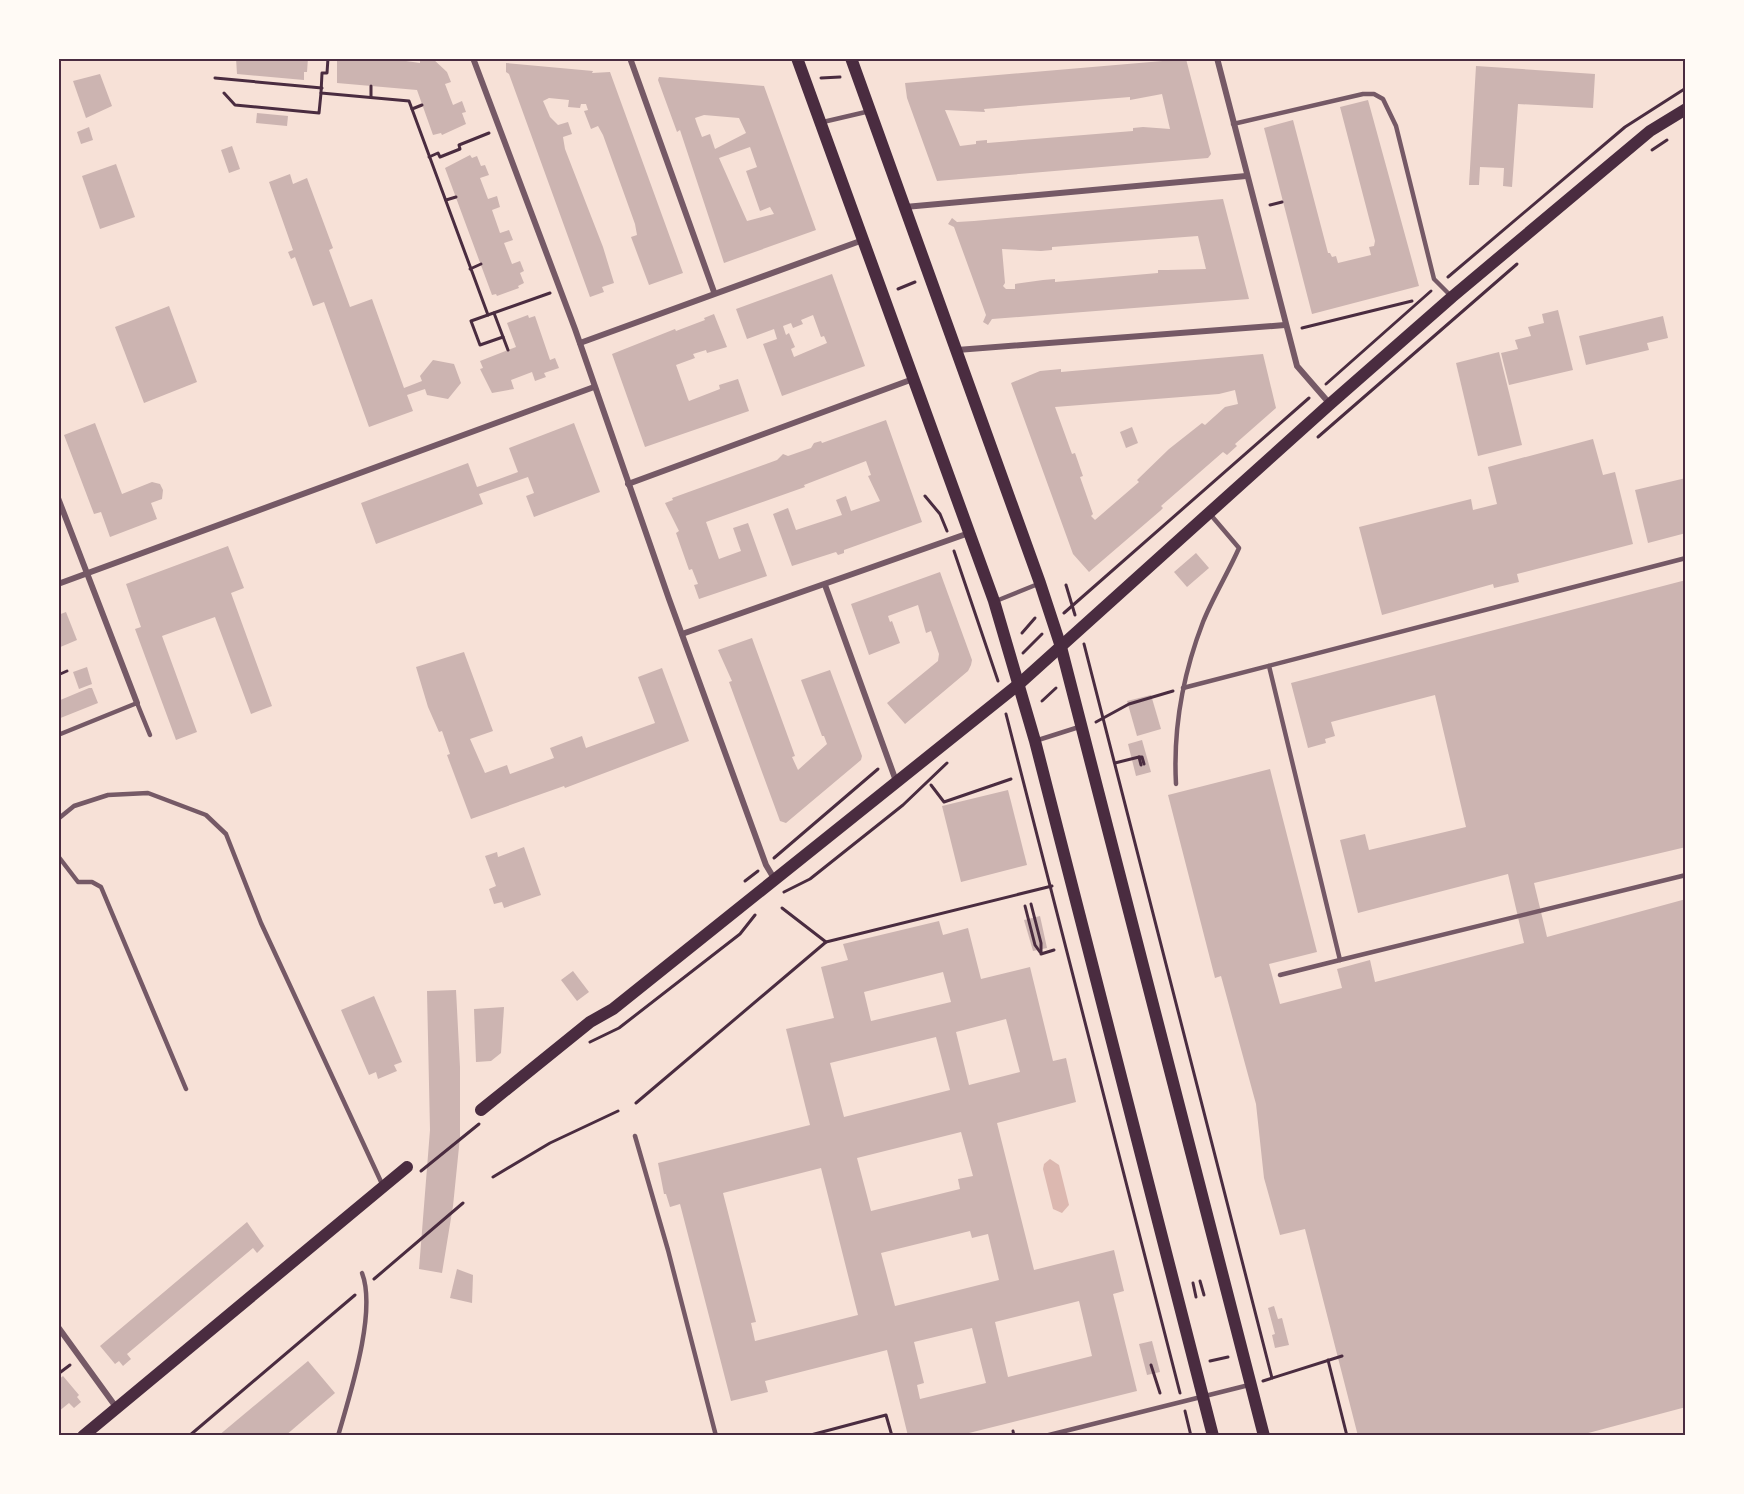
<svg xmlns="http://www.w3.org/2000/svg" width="1744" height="1494" viewBox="0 0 1744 1494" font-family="Raleway,sans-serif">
  <rect width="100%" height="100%" fill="#f7e1d7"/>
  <polygon fill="#dcb8b0" points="1050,1159 1059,1165 1069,1205 1062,1213 1053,1209 1043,1169 1044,1164"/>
  <g fill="#ccb4b1" fill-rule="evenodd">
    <polygon points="236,58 308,58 307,72 304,72 304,80 237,74"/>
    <polygon points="337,58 407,58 406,61 420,63 420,58 432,58 447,72 451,82 445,84 453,105 462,101 466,112 462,113 466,124 442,135 441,133 433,135 417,90 337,83"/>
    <path d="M1186 59 1211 154 1208 158 937 181 907 98 905 83ZM1162 94 1170 129 1143 127 1133 128V131L987 143V140L976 141V144L960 146 945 110 985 112 984 109 1130 97V100Z"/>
    <polygon points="506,63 593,71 592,73 610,72 683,273 649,285 631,237 637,235 635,224 603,135 598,126 591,129 584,111 588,110 586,104 581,104 580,108 568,107 569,100 549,98 543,101 550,117 558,125 568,122 572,134 563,137 565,149 603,247 614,283 602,287 604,292 590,297 509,74 506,72"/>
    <polygon points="1476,66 1595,74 1593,108 1518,104 1512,187 1503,186 1504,168 1480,167 1479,185 1469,185"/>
    <polygon points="100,74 112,106 86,118 73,81"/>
    <path d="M659 77 764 86 816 230 724 263 680 130 677 132 658 80ZM704 115 739 118 746 133 715 149 710 134 702 137 697 124 695 118ZM750 147 757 167 746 171 760 211 770 207 774 214 747 221 719 158Z"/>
    <polygon points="1368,100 1419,286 1312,314 1264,128 1293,120 1328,253 1330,253 1332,257 1336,256 1338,263 1371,255 1369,247 1374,246 1375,241 1340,107"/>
    <polygon points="257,113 288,116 287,126 256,123"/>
    <polygon points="89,127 93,140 81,144 77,132"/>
    <polygon points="232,146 240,169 229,173 221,150"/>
    <polygon points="470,155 472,158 477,156 481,166 485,165 489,175 480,178 488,199 497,196 500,207 492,210 500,233 509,230 513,240 504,243 512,264 520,261 524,271 520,273 524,283 518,286 519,288 497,296 496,294 492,295 445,168"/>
    <polygon points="116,164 135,217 100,229 82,176"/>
    <polygon points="290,174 293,184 307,178 333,248 329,250 350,307 372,299 404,388 422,381 420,376 433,360 454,364 461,383 448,399 427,395 425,389 407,395 413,411 369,427 324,302 313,306 295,257 291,259 288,252 293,250 269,182"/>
    <path d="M1223 199 1249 299 992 319 988 325 983 322 986 315 954 227 948 224 952 218 957 222 974 221ZM1198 236 1206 269 1168 270H1158V273L1055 282V279L1043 280 1015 284V289H1006L1003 286 1005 283 1002 249 1041 251 1052 250V247Z"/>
    <path d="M832 274 865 366 782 396 763 344 777 339 774 329 747 339 736 309ZM813 315 821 337 824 336 827 343 794 357 791 349 795 347 789 333 786 335 783 326 791 323 793 328 803 324 801 320Z"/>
    <polygon points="169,306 197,382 144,403 115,327"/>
    <polygon points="1558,310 1573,370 1509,385 1501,353 1518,349 1515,340 1531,336 1528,327 1544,323 1542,314"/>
    <polygon points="714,314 727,347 707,353 706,350 693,354 695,358 676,365 688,399 689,401 720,389 719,385 738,379 749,411 645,447 612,354 675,329 676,331 705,320 704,318"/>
    <polygon points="528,315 529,318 535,316 550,360 555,358 559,368 544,373 546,377 535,381 532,372 511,380 514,389 492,393 480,369 483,368 480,361 516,347 507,323"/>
    <polygon points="1663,316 1668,338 1647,343 1649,350 1586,365 1579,336"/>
    <polygon points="1499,352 1522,445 1478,456 1456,363"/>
    <path d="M1263 354 1276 408 1235 444 1237 446 1227 455 1223 452 1161 506 1163 508 1160 511 1089 572 1073 554 1011 383 1040 371 1061 369V372ZM1235 390 1238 404 1225 407 1205 425 1202 423 1169 449 1137 480 1139 482 1095 520 1091 516 1093 514 1080 477 1083 476 1075 453 1072 454 1055 407 1219 394Z"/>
    <polygon points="886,420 922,522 844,550 844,553 838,555 836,552 792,566 773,514 788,508 796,530 842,515 836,500 846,496 851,511 880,501 868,476 871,475 866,461 804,485 805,487 706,522 719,559 741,551 733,528 748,523 767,576 699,599 694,585 698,584 692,569 689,570 676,533 679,531 665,503 673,500 672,498 777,460 783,454 788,456 811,448 814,443 821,441 822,443"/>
    <polygon points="95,423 122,494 152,482 160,484 163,490 162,499 151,503 157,519 110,537 101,512 94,514 64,435"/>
    <polygon points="574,423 600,492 534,517 526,496 534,493 528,477 479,494 483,504 376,544 361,503 468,463 477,487 480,486 518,472 509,448"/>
    <polygon points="1132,427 1138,443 1126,448 1120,432"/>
    <polygon points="1593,439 1603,475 1615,472 1633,544 1517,574 1519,582 1494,588 1493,584 1382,615 1359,527 1471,499 1473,510 1497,504 1488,467"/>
    <polygon points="1686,478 1686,533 1648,543 1635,490"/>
    <polygon points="228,546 244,588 231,593 272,706 251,714 215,617 162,636 197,732 176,740 135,629 141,627 126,584"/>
    <polygon points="1196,553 1209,568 1187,587 1174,572"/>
    <polygon points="940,572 972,660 971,665 968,671 905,724 887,703 938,661 939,654 931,631 926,633 918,605 888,616 890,622 892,621 900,643 869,655 851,604"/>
    <polygon points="1686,580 1686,847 1534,883 1547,937 1686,899 1686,1407 1577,1436 1358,1436 1305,1229 1280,1235 1264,1178 1256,1104 1221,976 1215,978 1168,795 1270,769 1317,952 1269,964 1280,1004 1342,988 1337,969 1370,960 1375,982 1524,943 1508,874 1358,913 1340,840 1365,834 1369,850 1466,827 1435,695 1331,722 1335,736 1325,739 1326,743 1308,748 1291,683"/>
    <polygon points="66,612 77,640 58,648 58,615"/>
    <polygon points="752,638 795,756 792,757 798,770 827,744 824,736 822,736 801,680 830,670 862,756 861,760 786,823 780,821 729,682 732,681 718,650"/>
    <polygon points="464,652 493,731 470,739 485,773 507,765 510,774 554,758 550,748 582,736 586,748 655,723 638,677 662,668 689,741 565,788 564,786 471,819 447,755 450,754 442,731 439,732 428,707 416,667"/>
    <polygon points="87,667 92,684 79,689 73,672"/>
    <polygon points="89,688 92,688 98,703 58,719 58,701"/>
    <polygon points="1151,695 1161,729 1137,736 1127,701"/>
    <polygon points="1142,740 1151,772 1136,776 1128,744"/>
    <polygon points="1008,790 1027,865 961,882 942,806"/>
    <polygon points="524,847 541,895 504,908 502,902 494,904 489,889 496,886 485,856 497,852 498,857"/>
    <polygon points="1040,916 1047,948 1033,951 1024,920"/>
    <path d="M939 921 943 935 968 928 981 979 1030 967 1053 1061 1066 1058 1076 1102 997 1123 1034 1270 1114 1250 1124 1291 1113 1294 1137 1391 957 1436H908L887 1350 765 1381 768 1392 731 1401 680 1204 670 1207 666 1194H664L658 1163 810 1125 786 1029 834 1018 821 967 848 960 843 944ZM943 972 951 1002 871 1021 864 992ZM1006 1019 1020 1072 969 1085 956 1032ZM936 1037 950 1090 844 1117 830 1063ZM961 1132 973 1176 958 1179 960 1189 871 1211 857 1158ZM821 1168 858 1315 755 1341 751 1323 756 1322 723 1193ZM970 1231 972 1238 988 1234 999 1280 895 1306 881 1253ZM1079 1301 1092 1356 1008 1377 995 1322ZM972 1328 986 1383 920 1399 917 1385 924 1383 914 1342Z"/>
    <polygon points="573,971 589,992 577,1001 561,980"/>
    <polygon points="456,990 460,1067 460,1137 453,1206 442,1273 419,1269 430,1130 427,991"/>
    <polygon points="374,996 402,1062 394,1065 397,1071 378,1079 376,1072 369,1075 341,1010"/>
    <polygon points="504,1007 501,1053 491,1061 476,1062 474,1009"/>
    <polygon points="247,1222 264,1246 257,1253 253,1248 127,1354 131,1359 123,1366 119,1361 115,1364 100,1346"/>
    <polygon points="457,1269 473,1275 472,1303 450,1298"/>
    <polygon points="1274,1306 1278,1319 1282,1318 1289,1345 1275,1348 1272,1335 1275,1334 1268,1308"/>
    <polygon points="1152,1341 1160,1372 1147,1375 1139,1344"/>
    <polygon points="308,1361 335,1393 285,1436 218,1436"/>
    <polygon points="63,1376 79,1395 77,1397 81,1402 74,1408 69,1403 58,1412 58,1380"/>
  </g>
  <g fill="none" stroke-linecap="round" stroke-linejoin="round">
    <g stroke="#4a2c40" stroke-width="3">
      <polyline points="328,58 327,73 322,73 321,93 409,101 488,315"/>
      <polyline points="215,78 322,88"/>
      <polyline points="821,78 840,77"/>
      <polyline points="224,93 235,105 319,113 321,93"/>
      <polyline points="371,97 371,86"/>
      <polyline points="412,109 422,105"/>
      <polyline points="1652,150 1667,140"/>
      <polyline points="429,157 438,153 440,157 460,149 459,145 489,133"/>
      <polyline points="446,200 456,197"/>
      <polyline points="1270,205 1282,202"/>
      <polyline points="470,269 481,264"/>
      <polyline points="1448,277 1625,127 1686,88"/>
      <polyline points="898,289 915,282"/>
      <polyline points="494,313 508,350"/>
      <polyline points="1302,328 1412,301"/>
      <polyline points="503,337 480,345 471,321 550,293"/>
      <polyline points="1326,384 1431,291"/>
      <polyline points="1318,437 1517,264"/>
      <polyline points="925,496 940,514 947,531"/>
      <polyline points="954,551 998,681"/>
      <polyline points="1066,585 1075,615"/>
      <polyline points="1064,613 1309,398"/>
      <polyline points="1022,633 1035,618"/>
      <polyline points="1084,644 1272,1378"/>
      <polyline points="1023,653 1042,634"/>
      <polyline points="58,675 67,671"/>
      <polyline points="1042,701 1056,688"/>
      <polyline points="1006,714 1180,1393"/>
      <polyline points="1096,722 1129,704 1173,691"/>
      <polyline points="1139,757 1142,757 1144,764"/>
      <polyline points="1115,763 1139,757 1141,765"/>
      <polyline points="931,785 944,802 1011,779"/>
      <polyline points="774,858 878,769"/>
      <polyline points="745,881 758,871"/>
      <polyline points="784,892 810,879 903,805 947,763"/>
      <polyline points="1031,904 1041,943 1041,954 1054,950"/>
      <polyline points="1025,906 1035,945 1040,952"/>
      <polyline points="782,908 826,942"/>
      <polyline points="590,1042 619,1028 740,934 755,915"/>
      <polyline points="636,1103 826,942 1052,886"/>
      <polyline points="421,1171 479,1124"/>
      <polyline points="493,1177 550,1143 618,1111"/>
      <polyline points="374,1279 463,1203"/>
      <polyline points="1200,1281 1204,1295"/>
      <polyline points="1193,1283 1196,1297"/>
      <polyline points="1328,1360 1347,1436"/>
      <polyline points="1210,1361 1228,1357"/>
      <polyline points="1151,1365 1160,1393"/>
      <polyline points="58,1374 70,1365"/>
      <polyline points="1263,1381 1342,1356"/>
      <polyline points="1185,1411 1191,1436"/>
      <polyline points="1013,1431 1014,1436"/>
      <polyline points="189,1436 355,1295"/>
      <polyline points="807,1436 886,1415 892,1436"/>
    </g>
    <g stroke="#755966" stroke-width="4.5">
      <polyline points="823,122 870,111"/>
      <polyline points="1233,124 1363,94 1374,94 1383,99 1396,126 1434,279 1450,295"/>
      <polyline points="996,601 1038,584"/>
      <polyline points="1269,666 1340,960 1686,875"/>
      <polyline points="1183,688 1686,558"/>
      <polyline points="58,735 137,703 150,735"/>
      <polyline points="1035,741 1079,727"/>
      <path d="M1176 784C1173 729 1183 674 1203 622 1213 597 1228 573 1239 548L1210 514"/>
      <polyline points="58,819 74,806 108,795 148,793 206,815 226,834 261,923 383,1186"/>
      <polyline points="58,856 78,882 92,882 101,887 186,1089"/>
      <polyline points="1280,975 1340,960"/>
      <polyline points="635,1136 668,1250 716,1436"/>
      <path d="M338 1436C350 1394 377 1312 362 1273"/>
      <polyline points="1045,1436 1249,1385"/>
    </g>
    <g stroke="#755966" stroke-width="6">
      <polyline points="473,58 575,329 669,599 766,865 775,880"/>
      <polyline points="630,58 714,292"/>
      <polyline points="1217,58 1297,366 1330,404"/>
      <polyline points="905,207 1246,176"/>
      <polyline points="580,343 863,240"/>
      <polyline points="957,350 1285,325"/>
      <polyline points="628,484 913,379"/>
      <polyline points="58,498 137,703"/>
      <polyline points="58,584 594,387"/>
      <polyline points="825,585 896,781"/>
      <polyline points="682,634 969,533"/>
      <polyline points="58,1327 116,1407"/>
    </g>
    <g stroke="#4a2c40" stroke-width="12">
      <polyline points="797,58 994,601 1035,741 1213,1436"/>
      <polyline points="851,58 1040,583 1061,647 1264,1436"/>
      <polyline points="481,1110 590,1022 613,1009 1019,684 1330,404 1452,297 1650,131 1686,109"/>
      <polyline points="83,1436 407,1167"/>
    </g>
  </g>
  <rect width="1744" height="1494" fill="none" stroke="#fffaf5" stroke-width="120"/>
  <rect x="60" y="60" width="1624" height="1374" fill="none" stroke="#4a2c40" stroke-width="2"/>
</svg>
